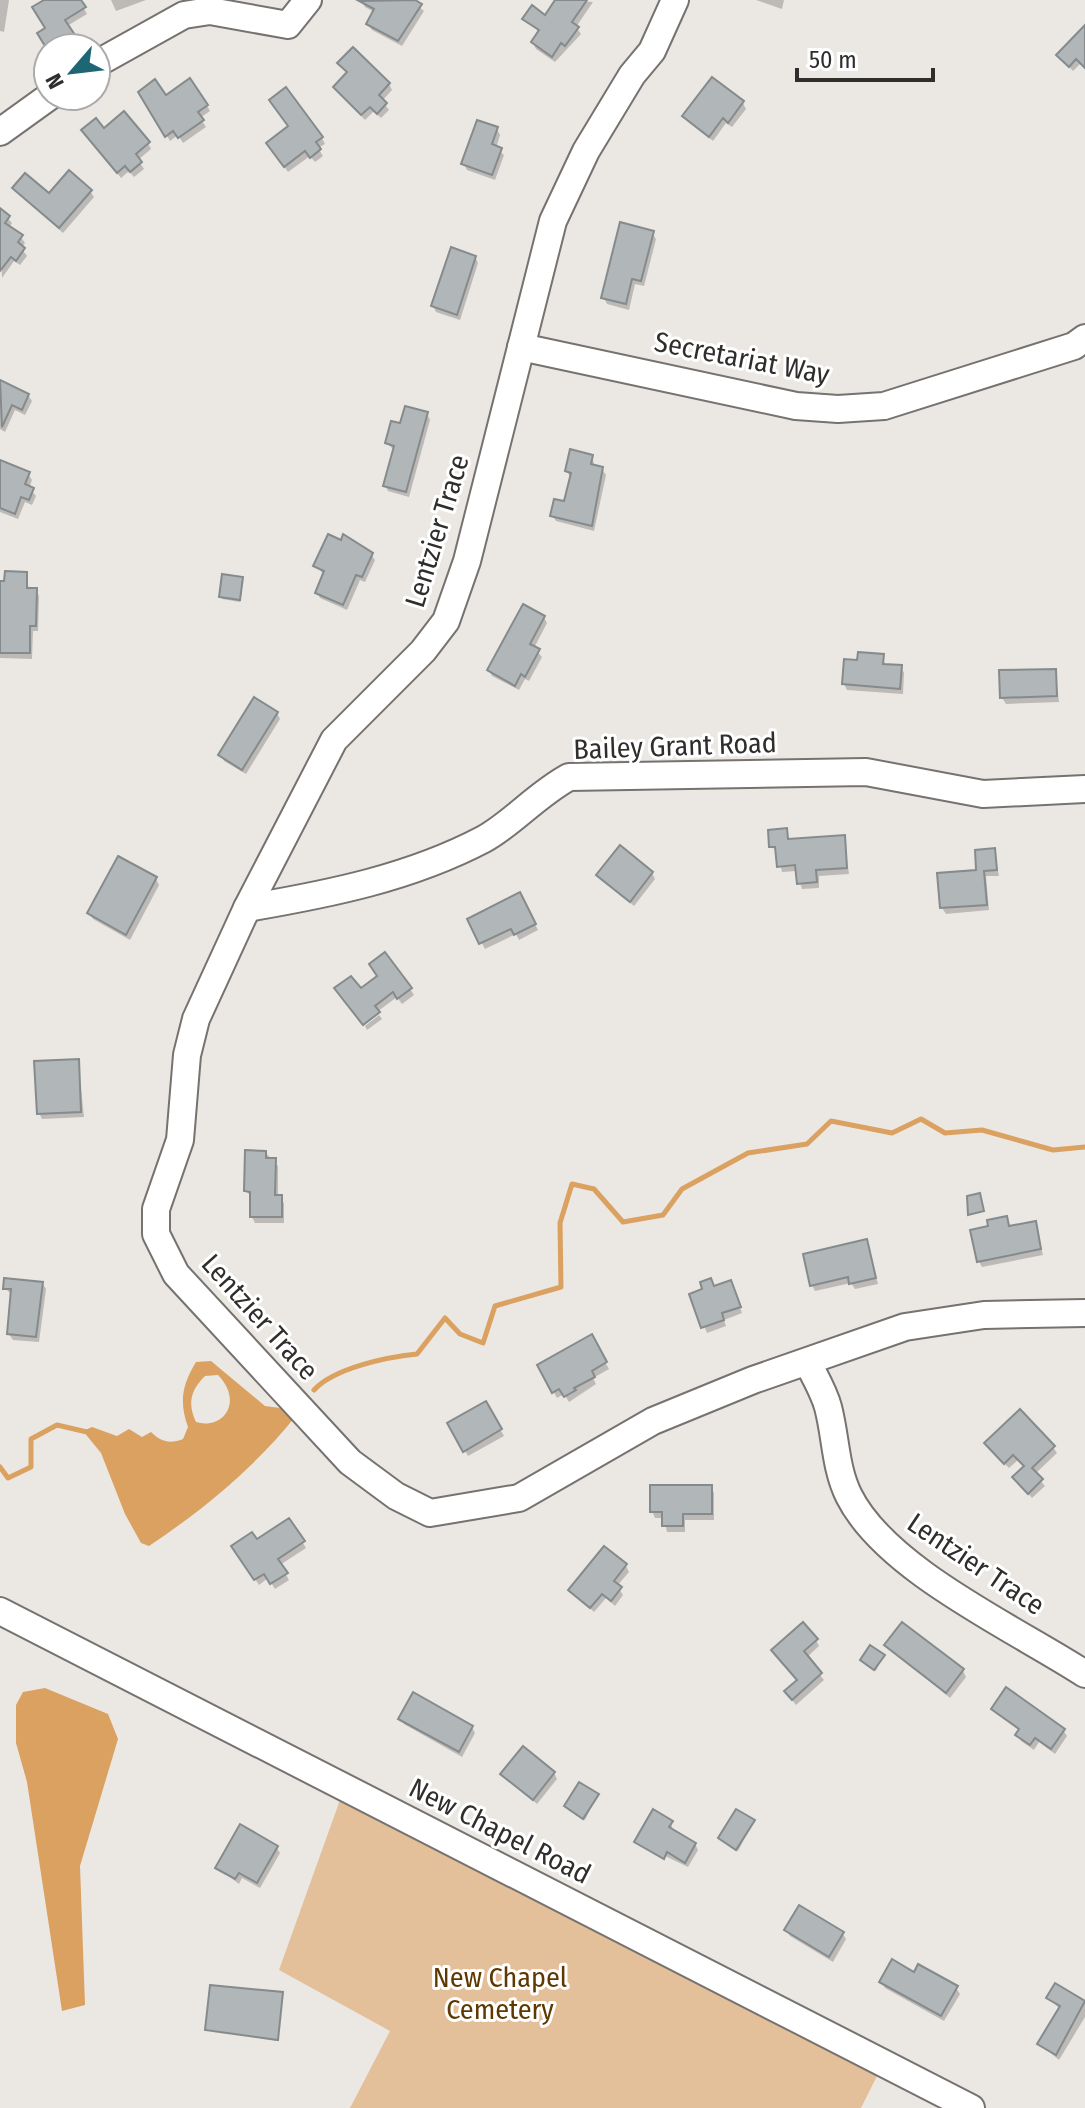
<svg xmlns="http://www.w3.org/2000/svg" width="1085" height="2108" viewBox="0 0 1085 2108" font-family="'Fira Sans Condensed',sans-serif">
  <rect width="100%" height="100%" fill="#ebe8e4"/>
  <polygon fill="#e3bf9a" points="345,1786 884,2062 861,2108 350,2108 390,2031 279,1970"/>
  <g fill="#dba160" fill-rule="evenodd">
    <path d="M211 1361 265 1406 288 1409 295 1417C254 1468 204 1509 149 1546L141 1543 125 1514 101 1453 83 1431 92 1427 117 1436 129 1429 142 1437 151 1432C161 1442 170 1444 183 1439L188 1427C179 1402 182 1385 196 1362ZM218 1375C244 1402 223 1430 196 1422 187 1403 191 1390 205 1376Z"/>
    <polygon points="45,1688 108,1714 118,1739 80,1866 85,2005 62,2011 27,1782 16,1743 16,1705 23,1692"/>
  </g>
  <g fill="#0003">
    <polygon points="0,0 9,0 4,32 0,31"/>
    <polygon points="48,0 79,0 87,14 67,26 76,41 65,48 48,48"/>
    <polygon points="111,0 146,0 116,11"/>
    <polygon points="361,0 411,0 424,11 402,46 372,30 368,24 374,12 365,7"/>
    <polygon points="558,0 593,2 576,27 581,34 555,62 536,49 533,43 540,33 525,19 546,17"/>
    <polygon points="756,0 784,0 782,9"/>
    <polygon points="1085,28 1085,68 1080,64 1073,71 1059,56"/>
    <polygon points="340,63 389,84 392,90 382,101 389,110 381,118 374,111 365,120 339,93 335,87 348,74"/>
    <polygon points="141,92 207,106 210,111 200,118 206,127 183,143 178,135 170,141"/>
    <polygon points="743,103 746,109 732,127 726,123 713,141 684,117"/>
    <polygon points="290,127 322,138 325,144 318,148 323,156 315,162 310,156 288,172 272,149"/>
    <polygon points="497,129 500,135 496,148 504,155 495,180 467,170 464,164"/>
    <polygon points="83,131 148,143 151,149 138,160 144,169 134,177 129,171 121,178"/>
    <polygon points="15,188 49,196 90,191 94,197 63,233"/>
    <polygon points="0,210 12,223 9,228 21,237 25,243 21,248 27,256 20,265 14,261 2,278"/>
    <polygon points="652,233 656,239 644,286 635,284 629,310 607,304 604,298"/>
    <polygon points="475,257 478,263 460,320 436,312 433,306"/>
    <polygon points="0,383 28,395 32,401 25,415 15,410 5,432 0,429"/>
    <polygon points="427,414 430,420 409,497 388,491 385,485 394,450 387,443 401,426"/>
    <polygon points="592,457 595,467 602,469 606,475 594,531 556,521 552,515 565,504 570,477 567,471"/>
    <polygon points="0,463 28,474 32,480 29,488 36,496 32,505 25,502 18,519 0,512"/>
    <polygon points="371,554 375,560 365,582 360,580 347,610 320,598 317,592 325,575 315,566"/>
    <polygon points="26,574 29,590 36,590 39,596 38,631 33,631 32,659 0,658 0,583"/>
    <polygon points="242,579 240,602 222,599 221,596"/>
    <polygon points="544,617 547,623 534,648 542,657 529,681 525,679 519,690 492,676 489,670"/>
    <polygon points="882,656 886,666 901,667 904,673 903,694 847,690 844,684 859,663"/>
    <polygon points="1055,671 1059,702 1006,704 1002,698"/>
    <polygon points="277,713 280,719 246,774 224,761 221,755"/>
    <polygon points="786,830 790,841 844,838 849,874 819,876 819,888 802,889 797,871 782,872 778,852 771,846"/>
    <polygon points="994,850 999,876 986,876 989,910 946,914 942,908"/>
    <polygon points="652,873 655,879 634,906 599,875"/>
    <polygon points="156,879 159,885 130,940 93,919 89,913"/>
    <polygon points="520,895 538,930 519,940 516,934 485,949 469,920"/>
    <polygon points="379,977 410,989 414,995 402,1004 397,997 362,1023 360,991"/>
    <polygon points="379,1015 382,1019 367,1030 365,1026"/>
    <polygon points="78,1061 84,1117 42,1119 39,1113"/>
    <polygon points="265,1152 278,1166 278,1197 284,1203 284,1223 255,1223 252,1217 252,1197 246,1191"/>
    <polygon points="1006,1218 1010,1228 1035,1223 1043,1255 982,1267 979,1261 991,1228"/>
    <polygon points="866,1241 878,1284 855,1289 851,1283 815,1291 812,1285"/>
    <polygon points="42,1283 46,1289 39,1342 13,1340 9,1334 12,1295 5,1288"/>
    <polygon points="714,1288 733,1288 742,1313 724,1320 726,1326 707,1333 692,1295"/>
    <polygon points="591,1337 609,1369 593,1378 596,1384 569,1402 564,1394 557,1398 539,1366"/>
    <polygon points="485,1404 504,1436 468,1456 450,1424"/>
    <polygon points="1053,1447 1057,1453 1035,1474 1045,1486 1032,1498 1015,1478 1025,1468 1018,1460 1009,1468 990,1449"/>
    <polygon points="710,1487 714,1493 714,1520 685,1520 685,1532 667,1532 664,1518 655,1518 652,1511"/>
    <polygon points="289,1520 306,1548 280,1565 289,1580 275,1589 268,1578 259,1585 234,1546 256,1542"/>
    <polygon points="626,1566 629,1572 617,1586 623,1595 615,1606 606,1598 594,1612 571,1590"/>
    <polygon points="816,1640 819,1646 806,1658 824,1680 796,1705 786,1692 799,1681 777,1656"/>
    <polygon points="886,1645 963,1671 966,1677 950,1698"/>
    <polygon points="883,1656 876,1671 862,1661"/>
    <polygon points="993,1709 1063,1730 1067,1736 1055,1754 1039,1742 1034,1750 1021,1741 1018,1735 1020,1731"/>
    <polygon points="401,1718 472,1727 475,1733 462,1757 404,1724"/>
    <polygon points="554,1773 557,1779 537,1804 503,1774"/>
    <polygon points="597,1795 585,1820 566,1806"/>
    <polygon points="671,1822 673,1831 695,1844 698,1850 688,1867 636,1842"/>
    <polygon points="753,1822 738,1851 720,1838"/>
    <polygon points="276,1847 280,1853 260,1888 242,1878 239,1884 218,1868"/>
    <polygon points="786,1930 842,1933 846,1939 833,1962 790,1936"/>
    <polygon points="915,1974 956,1988 960,1994 944,2021 885,1988 881,1982"/>
    <polygon points="1056,1985 1085,2003 1085,2017 1059,2060 1040,2044 1060,2009 1048,1998"/>
    <polygon points="282,1994 278,2041 207,2029"/>
  </g>
  <g fill="none" stroke-linecap="round" stroke-linejoin="round">
    <g stroke="#dba160" stroke-width="5">
      <path d="M314 1390C334 1368 387 1357 417 1354L445 1318 460 1334 483 1343 495 1306 561 1287 560 1223 572 1184 594 1189 623 1222 663 1215 682 1189 748 1153 807 1144 831 1121 892 1133 921 1119 945 1133 982 1130 1053 1150 1085 1147"/>
      <polyline points="0,1467 8,1478 31,1467 31,1439 57,1425 87,1432"/>
    </g>
  </g>
  <g fill="#b1b7b8" stroke="#858b8c" stroke-width="2">
    <polygon points="44,0 81,0 86,7 65,20 75,35 48,51 37,33 45,28 32,7"/>
    <polygon points="415,0 422,4 398,41 366,24 374,9 359,1"/>
    <polygon points="555,0 587,0 572,22 579,27 565,46 561,43 552,57 531,42 539,30 522,19 532,5 545,15"/>
    <polygon points="1085,25 1085,68 1076,59 1069,67 1056,55"/>
    <polygon points="353,47 390,83 379,95 387,103 377,114 370,107 361,115 333,87 347,72 337,63"/>
    <polygon points="712,77 744,101 728,123 723,118 709,137 682,116"/>
    <polygon points="190,78 208,105 198,112 204,120 178,138 173,131 165,137 138,92 155,79 166,95"/>
    <polygon points="286,87 323,137 316,142 321,149 310,158 305,151 284,167 266,143 288,126 269,100"/>
    <polygon points="124,111 150,142 136,154 142,162 130,172 125,166 117,173 81,130 96,118 104,128"/>
    <polygon points="477,120 498,127 492,144 502,148 492,175 461,164"/>
    <polygon points="69,170 92,190 59,228 12,188 25,173 49,193"/>
    <polygon points="0,208 10,216 5,223 23,235 18,242 25,248 16,261 11,257 0,271"/>
    <polygon points="620,222 654,231 641,281 632,279 626,304 601,298"/>
    <polygon points="451,247 476,256 457,315 431,306"/>
    <polygon points="0,380 29,394 22,410 12,405 2,427"/>
    <polygon points="405,406 428,412 406,492 383,486 394,446 385,443 391,421 400,423"/>
    <polygon points="570,449 593,455 591,464 603,467 592,526 550,516 554,499 564,501 571,473 565,471"/>
    <polygon points="0,460 30,472 25,484 34,488 29,500 21,497 15,514 0,508"/>
    <polygon points="328,534 341,540 343,534 373,553 362,577 356,575 343,605 315,593 324,571 313,566"/>
    <polygon points="5,571 27,572 27,588 37,588 36,626 30,626 30,653 0,653 0,581 4,581"/>
    <polygon points="222,574 243,577 240,600 219,597"/>
    <polygon points="523,604 545,616 530,644 540,649 525,677 521,674 515,686 487,670"/>
    <polygon points="858,652 884,654 883,664 902,665 900,689 842,684 844,659 857,660"/>
    <polygon points="1056,669 1057,696 1000,698 999,670"/>
    <polygon points="254,697 278,712 242,770 218,755"/>
    <polygon points="787,828 788,839 845,835 847,868 816,870 817,882 797,884 795,865 777,867 775,847 769,847 768,830"/>
    <polygon points="620,845 653,872 630,902 596,875"/>
    <polygon points="995,848 997,870 984,871 987,905 940,908 937,873 976,870 975,850"/>
    <polygon points="118,856 157,877 126,935 87,913"/>
    <polygon points="520,892 536,924 514,935 511,929 479,944 467,919"/>
    <polygon points="385,952 412,988 397,999 393,992 375,1006 380,1012 363,1025 334,988 351,976 361,988 377,976 369,964"/>
    <polygon points="79,1059 81,1112 37,1114 34,1061"/>
    <polygon points="245,1150 266,1151 266,1158 276,1158 275,1195 282,1195 282,1217 250,1217 250,1192 244,1191"/>
    <polygon points="980,1193 984,1211 968,1215 967,1196"/>
    <polygon points="1007,1216 1009,1226 1036,1221 1041,1249 977,1262 970,1230 988,1226 987,1220"/>
    <polygon points="867,1239 876,1278 849,1284 848,1277 810,1286 803,1254"/>
    <polygon points="4,1278 43,1282 36,1337 7,1334 11,1289 3,1289"/>
    <polygon points="711,1278 714,1286 731,1280 741,1307 722,1313 724,1320 701,1328 689,1294 702,1289 700,1282"/>
    <polygon points="592,1334 607,1362 592,1371 595,1377 574,1388 576,1390 564,1397 559,1389 552,1393 537,1365"/>
    <polygon points="486,1401 502,1429 463,1452 447,1423"/>
    <polygon points="1020,1409 1055,1446 1032,1468 1043,1479 1028,1494 1012,1477 1024,1466 1013,1455 1004,1464 984,1443"/>
    <polygon points="650,1485 712,1485 712,1514 683,1514 683,1526 662,1526 662,1512 650,1512"/>
    <polygon points="289,1518 305,1541 278,1559 288,1573 270,1584 264,1574 254,1580 231,1546 252,1532 257,1539"/>
    <polygon points="604,1546 627,1564 614,1581 622,1587 611,1601 602,1594 590,1608 568,1590"/>
    <polygon points="803,1622 818,1639 804,1651 822,1673 792,1700 784,1691 797,1680 771,1650"/>
    <polygon points="902,1622 964,1669 946,1693 884,1645"/>
    <polygon points="870,1645 885,1655 874,1670 860,1660"/>
    <polygon points="1006,1687 1065,1729 1051,1749 1035,1738 1030,1745 1015,1735 1019,1729 991,1709"/>
    <polygon points="413,1692 473,1726 459,1752 398,1719"/>
    <polygon points="523,1746 555,1772 533,1800 500,1774"/>
    <polygon points="579,1782 599,1794 583,1819 564,1806"/>
    <polygon points="653,1809 673,1821 669,1827 696,1843 685,1863 667,1852 664,1859 634,1842"/>
    <polygon points="736,1809 755,1820 736,1850 718,1838"/>
    <polygon points="240,1824 278,1846 257,1883 239,1873 235,1879 215,1868"/>
    <polygon points="799,1905 844,1932 829,1957 784,1930"/>
    <polygon points="892,1959 914,1972 918,1964 958,1986 941,2016 879,1982"/>
    <polygon points="1055,1983 1085,2001 1056,2055 1037,2044 1060,2006 1046,1998"/>
    <polygon points="210,1985 283,1992 278,2040 205,2030"/>
  </g>
  <g fill="none" stroke-linecap="round" stroke-linejoin="round">
    <defs>
      <g id="minor">
        <polyline points="675,0 652,51 632,75 586,151 553,221 467,561 446,621 423,651 334,740 247,908 196,1019 187,1055 180,1140 156,1209 156,1234 176,1274 350,1462 396,1496 430,1513 519,1498 653,1421 753,1380 905,1327 984,1315 1085,1313"/>
        <polyline points="96,64 184,15 210,11 288,25 308,0"/>
        <polyline points="0,132 50,96"/>
        <polyline points="521,347 796,406 838,409 884,406 1074,346 1085,338"/>
        <path d="M247 908C329 894 410 878 484 839 513 823 536 795 569 777L866 772 983 794 1085 789"/>
        <path d="M808 1363C815 1377 824 1392 828 1407 836 1437 835 1468 849 1496 886 1570 1016 1629 1085 1674"/>
        <polyline points="0,1611 971,2108"/>
      </g>
    </defs>
    <use href="#minor" stroke="#75726f" stroke-width="30"/>
    <use href="#minor" stroke="#fff" stroke-width="26"/>
  </g>
  <g text-anchor="middle" dominant-baseline="central" stroke-width="6" stroke-linejoin="round" paint-order="stroke">
    <g font-size="28" fill="#2f2e2d" stroke="#fff">
      <text transform="translate(742 358) rotate(11)">Secretariat Way</text>
      <text transform="translate(437 531) rotate(-73)">Lentzier Trace</text>
      <text transform="translate(675 746) rotate(-2)">Bailey Grant Road</text>
      <text transform="translate(260 1317) rotate(48)">Lentzier Trace</text>
      <text transform="translate(976 1564) rotate(34)">Lentzier Trace</text>
      <text transform="translate(500 1831) rotate(27)">New Chapel Road</text>
    </g>
    <g font-size="28" fill="#5e3801" stroke="#fff">
      <text x="500" y="1977">New Chapel<tspan x="500" dy="32">Cemetery</tspan></text>
    </g>
  </g>
  <g transform="translate(72 72) rotate(242)"><circle r="38" fill="#ffffff" stroke="#acabab" stroke-width="2"/>
  <path d="M0-6L14 30L0 20L-14 30Z" fill="#1f6675"/>
  <text y="-12" font-size="22" font-weight="bold" text-anchor="middle" fill="#2f2e2d">N</text>
  </g>
  <path d="M797 68v12h136v-12" fill="none" stroke="#2f2e2d" stroke-width="4"/>
  <text x="809" y="68" font-size="24" fill="#2f2e2d" stroke="#ffffff" stroke-width="6" paint-order="stroke">50 m</text>
</svg>
